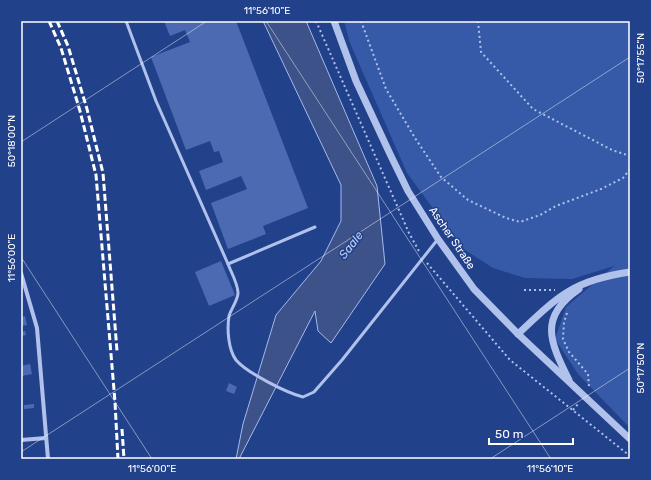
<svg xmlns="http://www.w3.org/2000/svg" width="651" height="480" viewBox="0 0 651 480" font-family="Rubik,sans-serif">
  <rect width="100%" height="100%" fill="#22418b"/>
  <polygon fill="#365aa8" points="344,21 630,21 630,428 578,374 555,339 566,307 614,266 572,279 525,278 493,268 462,248 407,173 350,43"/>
  <polygon fill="#3c5288" stroke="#a4bbec" points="263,21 306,21 377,186 385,264 331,343 318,331 315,311 239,459 236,459 243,424 276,315 321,261 341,221 341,185"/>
  <g fill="#4b6ab2">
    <polygon points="164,21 236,21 308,208 263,226 266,234 228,249 211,203 247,189 241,176 206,190 199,171 223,162 219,151 214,152 210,141 186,150 151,57 190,42 185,30 170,36"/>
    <polygon points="221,261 235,295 209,306 195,272"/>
    <polygon points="25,316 27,325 21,326 21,317"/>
    <polygon points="25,331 26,335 21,336 21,332"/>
    <polygon points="30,364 32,374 22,376 21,366"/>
    <polygon points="229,383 237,387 234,394 226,391"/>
    <polygon points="34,404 34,408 24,409 24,405"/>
  </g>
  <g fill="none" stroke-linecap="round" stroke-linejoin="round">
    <g stroke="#b0c2eb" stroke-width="2" stroke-dasharray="2 3" stroke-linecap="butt">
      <polyline points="316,21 409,233 419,251"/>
      <polyline points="361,21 386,89 415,138 441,177 468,200 506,218 520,222 540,215 556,206 601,189 623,178 630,169"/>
      <polyline points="478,21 481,52 533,109 612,150 630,156"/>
      <polyline points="427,263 510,360 630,456"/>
      <polyline points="524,290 555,290"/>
      <polyline points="567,313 564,322 563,339 569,352 588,374 589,387"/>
      <polyline points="573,410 579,403"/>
    </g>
    <g stroke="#b0c2eb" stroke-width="3">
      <polyline points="126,21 156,101 228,264 315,227"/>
      <path d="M228 264C231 272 238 284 238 293 238 300 231 309 229 316 227 329 228 349 236 360 247 373 287 393 303 397L314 392 342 360 438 239"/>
    </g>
    <g stroke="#b0c2eb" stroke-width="4">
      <polyline points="21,273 37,328 48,459"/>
      <polyline points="21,440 46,438"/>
    </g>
    <g stroke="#b0c2eb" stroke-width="7">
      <polyline points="334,21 356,81 390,154 408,191 438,239 474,289 518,334 630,439"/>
      <path d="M518 334C558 296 574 280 630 272"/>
      <path d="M569 380C550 342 538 317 579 289"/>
    </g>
    <g stroke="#fff" stroke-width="3" stroke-dasharray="7 3" stroke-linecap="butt">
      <polyline points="49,21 61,48 80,111 96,175 115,402 118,459"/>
      <polyline points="57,21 68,46 87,109 103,173 117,351"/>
      <polyline points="122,429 124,459"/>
    </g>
  </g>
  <path fill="none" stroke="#fff" stroke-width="1" stroke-opacity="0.45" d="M266 21 551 459M21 142 207 21M21 257 152 459M21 452 630 57M490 459 630 368"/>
  <g text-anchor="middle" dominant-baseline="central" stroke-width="3" stroke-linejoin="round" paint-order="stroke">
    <g font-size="11" fill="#fff" stroke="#22418b">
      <text transform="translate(452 238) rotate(56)">Ascher Straße</text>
    </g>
    <g font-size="12" font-style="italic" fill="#bbccf2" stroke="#22418b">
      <text transform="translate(351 245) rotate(-52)">Saale</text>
    </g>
  </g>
  <rect width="651" height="480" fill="none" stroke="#22418b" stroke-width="44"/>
  <path d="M489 438v6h84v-6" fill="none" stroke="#ffffff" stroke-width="2"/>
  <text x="495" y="438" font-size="12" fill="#ffffff" stroke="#22418b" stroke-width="3" paint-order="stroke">50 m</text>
  <rect x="22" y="22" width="607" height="436" fill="none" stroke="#fff" stroke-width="1.5"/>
  <g font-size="10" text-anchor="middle" fill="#fff">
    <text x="267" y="14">11°56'10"E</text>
    <text transform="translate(640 58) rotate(-90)" y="4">50°17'55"N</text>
    <text transform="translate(11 141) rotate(-90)" y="4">50°18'00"N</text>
    <text transform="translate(11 258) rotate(-90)" y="4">11°56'00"E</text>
    <text transform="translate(640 368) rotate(-90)" y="4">50°17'50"N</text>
    <text x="152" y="472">11°56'00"E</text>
    <text x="550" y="472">11°56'10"E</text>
  </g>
</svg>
